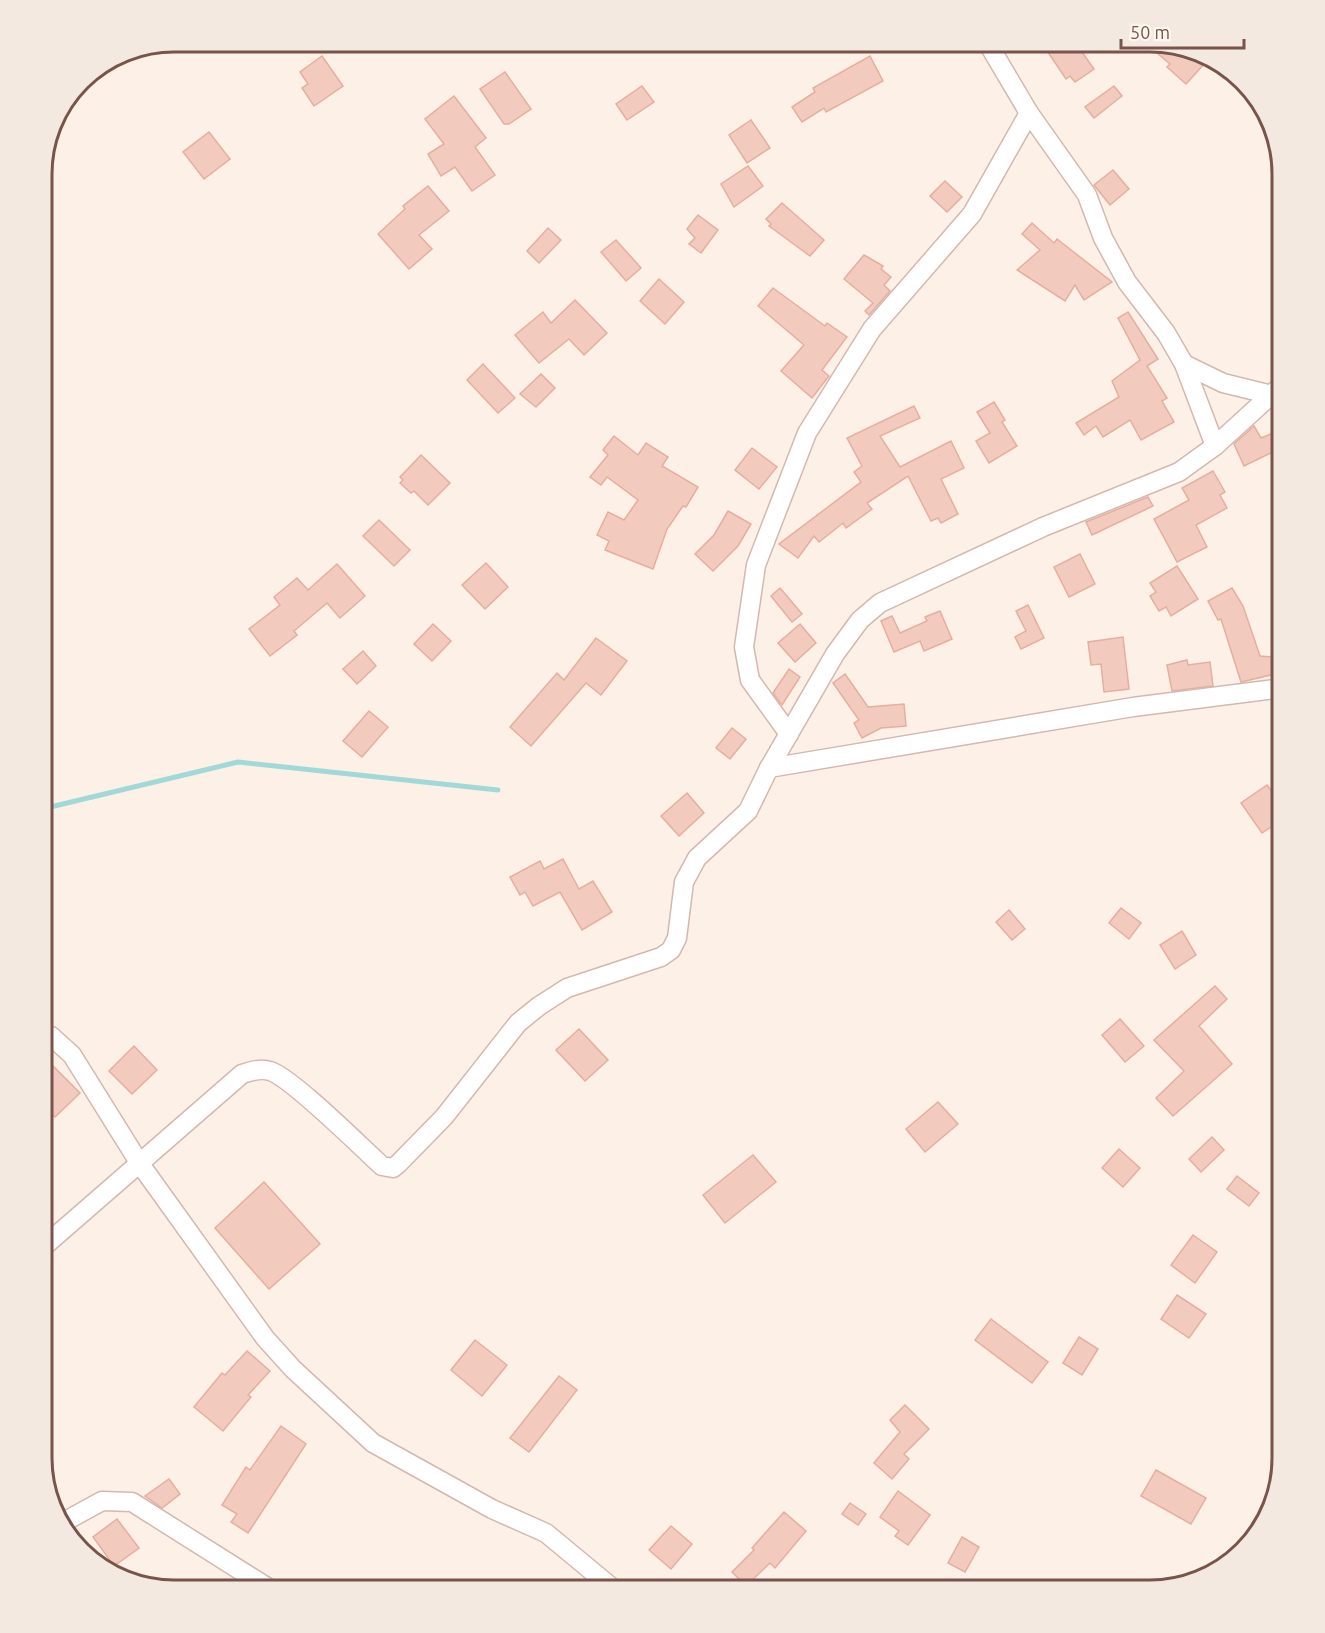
<svg xmlns="http://www.w3.org/2000/svg" width="1325" height="1633" viewBox="0 0 1325 1633" font-family="Ubuntu,sans-serif">
  <rect width="100%" height="100%" fill="#fdf1e7"/>
  <g fill="none" stroke-linecap="round" stroke-linejoin="round">
    <polyline stroke="#a1d9d9" stroke-width="5" points="42,809 238,762 498,790"/>
  </g>
  <g fill="#f3cbbe" stroke="#e6ae9e" stroke-width="1.5">
    <polygon points="1041,42 1075,42 1094,69 1075,82 1070,76 1066,79"/>
    <polygon points="1144,42 1159,42 1194,53 1205,63 1186,84 1167,67 1170,64"/>
    <polygon points="322,56 343,86 314,106 302,88 308,84 300,72"/>
    <polygon points="870,56 883,81 826,112 824,108 802,122 792,107 815,92 813,88"/>
    <polygon points="505,72 531,109 509,124 504,124 480,89"/>
    <polygon points="642,86 654,102 627,120 616,104"/>
    <polygon points="1114,86 1122,96 1094,118 1085,107"/>
    <polygon points="454,96 486,138 475,147 495,175 472,191 455,167 441,176 428,154 444,144 425,119"/>
    <polygon points="751,120 770,148 747,163 729,135"/>
    <polygon points="209,132 230,159 204,179 183,152"/>
    <polygon points="748,166 763,186 734,207 721,184"/>
    <polygon points="1113,170 1129,189 1110,205 1094,185"/>
    <polygon points="945,181 962,197 947,212 930,196"/>
    <polygon points="428,186 449,211 419,235 432,249 409,269 378,234 405,209 403,206"/>
    <polygon points="782,203 824,240 810,256 769,226 771,224 766,219"/>
    <polygon points="698,215 718,230 701,253 689,244 695,238 687,229"/>
    <polygon points="1032,223 1054,243 1057,239 1112,282 1084,300 1075,285 1065,301 1017,270 1040,250 1022,234"/>
    <polygon points="548,228 561,240 539,263 527,251"/>
    <polygon points="616,240 641,268 626,281 601,252"/>
    <polygon points="864,255 883,266 881,269 891,277 884,285 890,291 869,315 865,311 873,303 844,279"/>
    <polygon points="659,279 684,302 665,324 640,301"/>
    <polygon points="773,288 825,326 827,323 847,337 822,370 829,376 812,398 781,371 804,345 758,306"/>
    <polygon points="575,300 607,333 584,355 569,339 539,363 515,335 543,312 551,323"/>
    <polygon points="1128,312 1158,359 1147,366 1167,398 1162,401 1174,422 1141,440 1130,420 1103,437 1096,426 1084,435 1076,423 1119,397 1112,381 1140,360 1118,318"/>
    <polygon points="483,364 515,398 498,413 467,380"/>
    <polygon points="541,374 555,388 536,407 520,394"/>
    <polygon points="994,402 1005,420 1002,422 1017,446 989,463 976,441 990,433 977,412"/>
    <polygon points="914,406 920,418 880,436 900,467 951,441 964,468 941,479 958,514 941,523 938,518 931,521 908,476 867,503 872,509 846,528 843,523 819,542 814,536 798,558 779,544 861,482 854,472 862,466 847,438"/>
    <polygon points="1254,426 1261,438 1283,429 1283,447 1244,466 1234,444"/>
    <polygon points="614,436 638,455 646,443 668,457 662,466 698,487 686,507 683,506 667,529 653,569 605,550 609,541 597,535 608,512 624,520 638,500 607,477 601,485 590,477 608,455 603,450"/>
    <polygon points="752,448 777,467 759,489 735,470"/>
    <polygon points="421,455 450,483 428,505 414,491 411,493 400,483 403,480 400,477"/>
    <polygon points="1213,471 1225,492 1220,495 1227,508 1196,525 1207,547 1177,562 1154,519 1189,500 1182,488"/>
    <polygon points="1148,497 1153,506 1092,535 1086,522"/>
    <polygon points="728,511 751,524 738,546 713,571 695,554 714,535"/>
    <polygon points="379,520 410,550 394,566 363,536"/>
    <polygon points="1080,554 1095,584 1069,597 1054,567"/>
    <polygon points="486,563 508,587 485,609 462,585"/>
    <polygon points="337,564 365,596 340,618 327,603 294,631 297,635 270,656 249,629 280,605 274,597 297,578 308,590"/>
    <polygon points="1177,566 1198,599 1171,616 1166,607 1159,611 1150,596 1156,592 1150,583"/>
    <polygon points="780,588 802,614 792,622 771,596"/>
    <polygon points="1232,588 1243,606 1260,656 1283,658 1283,672 1241,682 1221,619 1218,620 1208,601"/>
    <polygon points="1028,605 1044,638 1021,649 1015,637 1026,631 1016,611"/>
    <polygon points="940,611 952,639 924,651 920,641 894,652 881,621 892,616 900,633 927,621 925,617"/>
    <polygon points="433,624 451,641 432,661 414,644"/>
    <polygon points="800,624 816,643 795,662 778,643"/>
    <polygon points="1123,637 1129,689 1104,692 1101,664 1091,665 1088,642"/>
    <polygon points="596,638 627,661 601,695 586,683 531,746 510,727 557,673 564,680"/>
    <polygon points="363,651 376,666 357,684 343,669"/>
    <polygon points="1187,660 1188,665 1210,662 1213,686 1172,691 1167,665"/>
    <polygon points="789,669 800,677 782,705 773,693"/>
    <polygon points="845,674 868,707 904,704 906,726 881,728 862,738 854,723 859,720 833,683"/>
    <polygon points="369,711 388,727 362,757 343,741"/>
    <polygon points="732,728 746,739 730,759 716,748"/>
    <polygon points="1267,785 1283,808 1283,819 1262,833 1241,803"/>
    <polygon points="687,793 704,813 679,836 661,816"/>
    <polygon points="563,859 579,889 593,881 612,912 582,930 560,892 533,906 525,892 520,895 510,877 540,861 544,869"/>
    <polygon points="1121,908 1141,923 1129,939 1109,923"/>
    <polygon points="1009,910 1025,929 1012,940 996,922"/>
    <polygon points="1182,931 1196,955 1175,969 1160,945"/>
    <polygon points="1215,986 1227,999 1199,1026 1232,1064 1173,1116 1156,1098 1184,1071 1154,1040"/>
    <polygon points="1120,1019 1144,1046 1125,1062 1102,1035"/>
    <polygon points="579,1029 608,1060 585,1081 556,1050"/>
    <polygon points="134,1046 157,1070 132,1094 109,1071"/>
    <polygon points="42,1055 80,1093 55,1117 42,1105"/>
    <polygon points="938,1102 958,1124 925,1152 906,1129"/>
    <polygon points="1212,1137 1224,1150 1201,1172 1189,1159"/>
    <polygon points="1119,1149 1140,1168 1123,1187 1102,1168"/>
    <polygon points="753,1155 776,1182 725,1223 703,1195"/>
    <polygon points="1237,1176 1259,1193 1249,1206 1227,1189"/>
    <polygon points="264,1182 320,1244 269,1289 215,1228"/>
    <polygon points="1193,1235 1217,1252 1195,1283 1171,1265"/>
    <polygon points="1177,1295 1206,1314 1189,1338 1161,1319"/>
    <polygon points="991,1319 1048,1362 1032,1383 975,1340"/>
    <polygon points="1079,1337 1098,1349 1082,1375 1063,1363"/>
    <polygon points="475,1340 507,1365 482,1396 451,1370"/>
    <polygon points="247,1351 270,1371 248,1395 251,1397 223,1431 194,1407 222,1373 225,1375"/>
    <polygon points="559,1376 577,1390 529,1452 510,1438"/>
    <polygon points="905,1405 929,1429 904,1454 909,1459 892,1479 874,1463 900,1432 890,1420"/>
    <polygon points="281,1426 306,1444 248,1533 231,1522 237,1514 222,1505 246,1467 250,1470"/>
    <polygon points="1156,1470 1206,1498 1191,1524 1141,1496"/>
    <polygon points="169,1479 180,1494 162,1508 145,1496"/>
    <polygon points="898,1491 930,1515 908,1545 895,1536 899,1531 880,1517"/>
    <polygon points="850,1503 866,1514 858,1525 842,1514"/>
    <polygon points="784,1512 806,1531 775,1568 770,1563 746,1586 732,1572 754,1550 752,1548"/>
    <polygon points="117,1519 139,1548 114,1566 93,1537"/>
    <polygon points="671,1526 692,1544 671,1569 649,1550"/>
    <polygon points="962,1537 979,1547 965,1572 948,1563"/>
  </g>
  <g fill="none" stroke-linecap="round" stroke-linejoin="round">
    <defs>
      <g id="street">
        <polyline points="987,42 1029,113 1087,195 1103,238 1127,282 1166,333 1184,364 1215,446"/>
        <polyline points="1184,364 1223,383 1272,395"/>
        <polyline points="789,734 750,680 744,647 756,565 807,433 872,329 972,214 1029,113"/>
        <polyline points="769,768 1133,707 1283,688"/>
        <polyline points="42,1035 51,1036 72,1055 140,1164 265,1338 293,1369 373,1443 492,1509 546,1533 616,1591"/>
        <path d="M42 1248 242 1074C251 1071 261 1068 270 1071 291 1077 361 1147 382 1166L393 1168 398 1164 444 1117 518 1023 539 1006 567 988 661 957 671 950 677 938 684 882 697 858 748 811 769 768 835 654 860 620 880 603 1043 527 1179 472 1215 446 1283 384"/>
        <polyline points="62,1523 102,1501 132,1502 273,1591"/>
      </g>
    </defs>
    <use href="#street" stroke="#d2b9af" stroke-width="21"/>
    <use href="#street" stroke="#fff" stroke-width="18"/>
  </g>
  <path d="M0 0H1325V1633H0ZM174 52H1150A122 122 0 0 1 1272 174V1458A122 122 0 0 1 1150 1580H174A122 122 0 0 1 52 1458V174A122 122 0 0 1 174 52Z" fill="#f4e9e1" fill-rule="evenodd"/>
  <path fill="none" stroke="#78544b" stroke-width="3" d="M174 52H1150A122 122 0 0 1 1272 174V1458A122 122 0 0 1 1150 1580H174A122 122 0 0 1 52 1458V174A122 122 0 0 1 174 52Z"/>
  <path d="M1121 39v9h123v-9" fill="none" stroke="#78544b" stroke-width="3"/>
  <text x="1130" y="39" font-size="18" fill="#78544b" stroke="#fff6ee" stroke-width="4.5" paint-order="stroke">50 m</text>
</svg>
